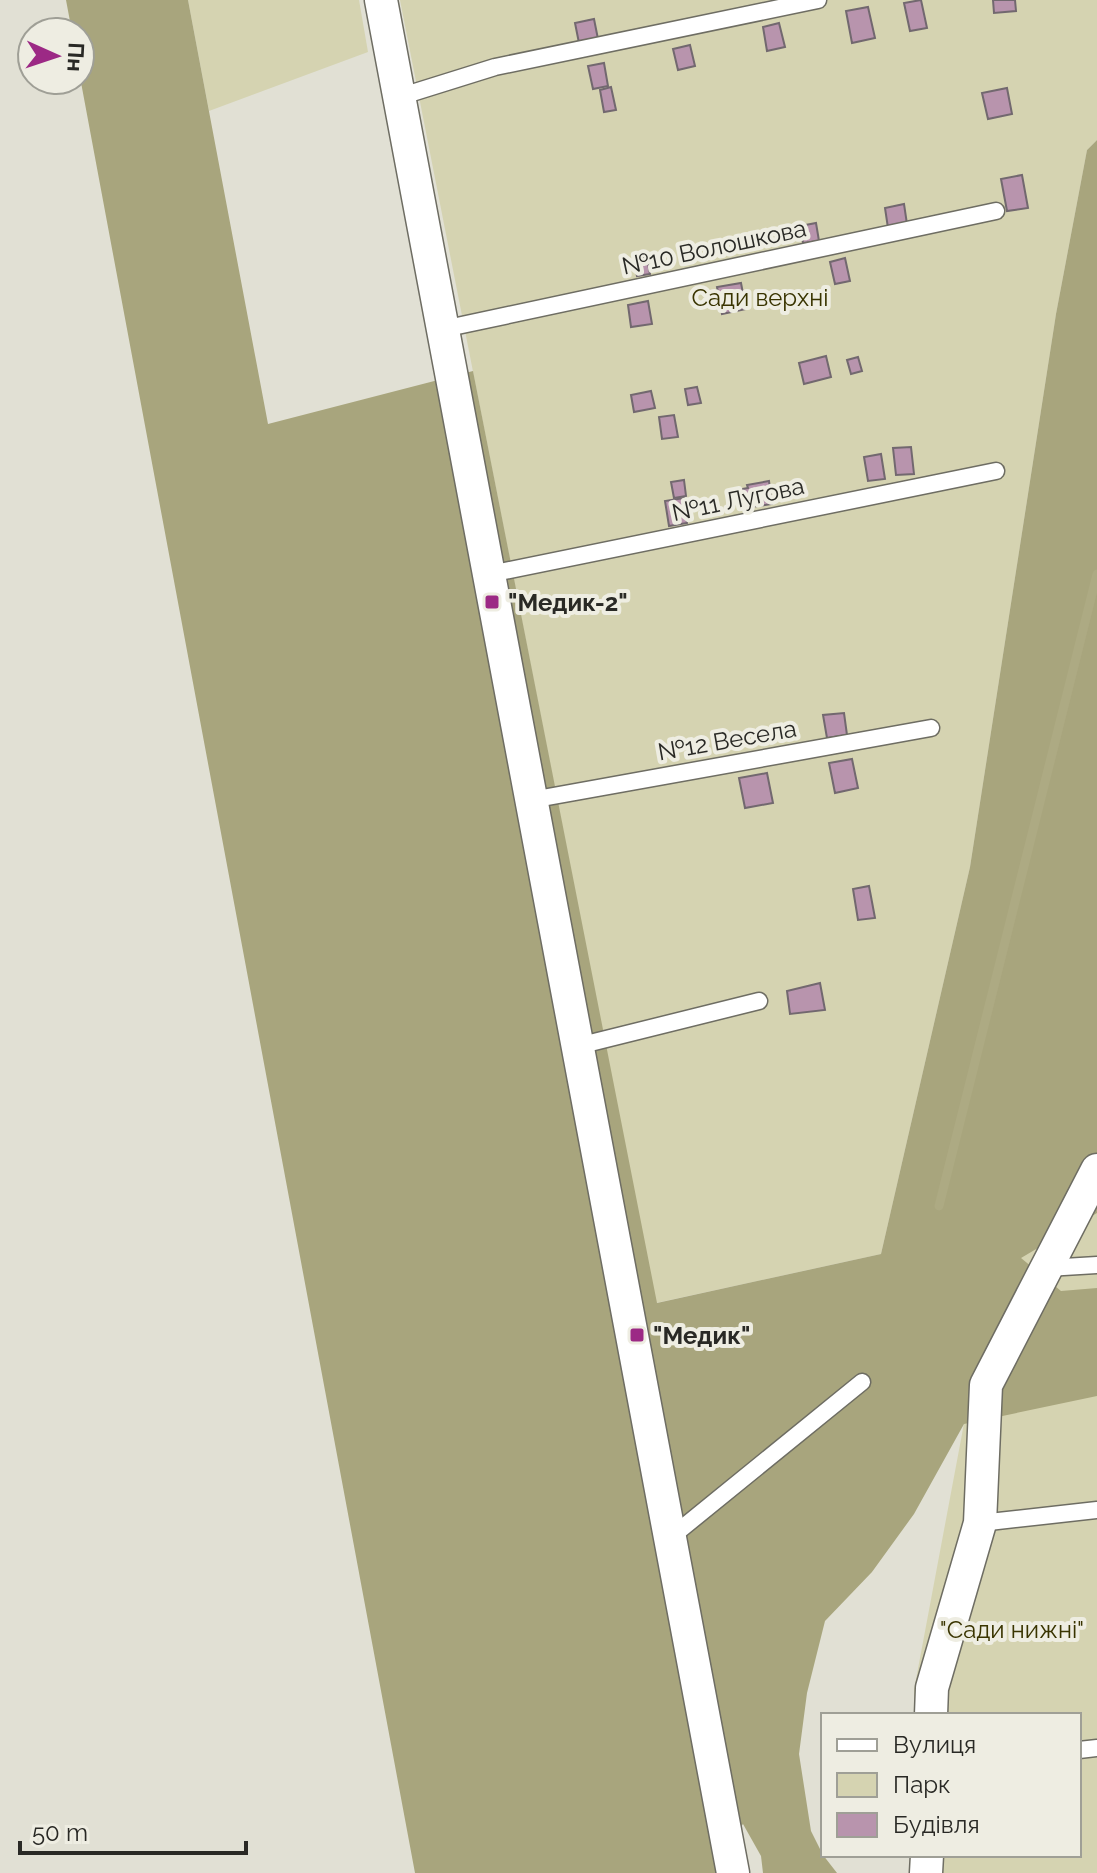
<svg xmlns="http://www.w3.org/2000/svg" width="1097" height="1873" viewBox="0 0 1097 1873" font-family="Raleway,sans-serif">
  <rect width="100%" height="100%" fill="#e1e0d4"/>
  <g fill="#d5d3b1">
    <polygon points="188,0 359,0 368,52 209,111"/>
    <polygon points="400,0 1097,0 1097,140 1087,150 1056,314 970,867 881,1254 656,1303"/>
    <polygon points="1097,1124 1097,1873 916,1873 916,1855 1079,1855 1079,1715 914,1715 914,1690 983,1322"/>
  </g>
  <polygon fill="#a8a57d" points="66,0 188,0 268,424 473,371 657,1303 881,1254 970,867 1056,314 1087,150 1097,140 1097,1213 1021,1258 1061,1291 1097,1288 1097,1396 964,1424 914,1514 872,1572 825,1621 807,1693 799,1754 811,1831 823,1855 837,1873 763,1873 761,1856 743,1824 721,1852 717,1873 415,1873 80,77 80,32 72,32"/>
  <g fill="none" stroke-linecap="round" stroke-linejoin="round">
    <polyline stroke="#adaa83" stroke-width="9" points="939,1206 1097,574"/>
  </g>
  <g fill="#b894ad" stroke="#72686f" stroke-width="2">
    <polygon points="921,0 927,28 910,31 904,3"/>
    <polygon points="993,0 1015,0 1016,11 994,13"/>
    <polygon points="868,7 875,38 852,43 846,11"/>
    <polygon points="594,19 598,39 579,43 575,23"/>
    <polygon points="779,23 785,47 767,51 763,27"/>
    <polygon points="690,45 695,66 678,70 673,49"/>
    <polygon points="604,63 608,86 593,89 588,66"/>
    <polygon points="611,87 616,110 604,112 600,90"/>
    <polygon points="1007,88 1012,114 988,119 982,93"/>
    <polygon points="1022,175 1028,208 1007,211 1001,179"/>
    <polygon points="904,204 907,224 888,228 885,208"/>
    <polygon points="816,223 819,241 803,243 800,226"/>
    <polygon points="647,257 650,274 637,276 634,260"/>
    <polygon points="845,258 850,281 835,284 830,262"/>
    <polygon points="741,283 746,309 722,314 717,287"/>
    <polygon points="648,301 652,324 631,327 628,305"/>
    <polygon points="826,356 831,377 804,384 799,363"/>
    <polygon points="858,357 862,371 851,374 847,360"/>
    <polygon points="697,387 701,403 688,405 685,389"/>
    <polygon points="651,391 655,408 634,412 631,395"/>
    <polygon points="674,415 678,437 662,439 659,417"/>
    <polygon points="911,447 914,474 896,475 893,448"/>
    <polygon points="881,454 885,479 868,481 864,457"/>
    <polygon points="684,480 686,496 674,498 671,482"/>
    <polygon points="769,481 772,504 751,507 750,504 745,505 742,489 748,488 747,485"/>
    <polygon points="684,498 687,523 669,526 665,501"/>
    <polygon points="844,713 847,735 827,738 823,715"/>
    <polygon points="852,759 858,788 835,793 829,763"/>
    <polygon points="767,773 773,803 745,808 739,778"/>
    <polygon points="869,886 875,918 858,920 853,889"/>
    <polygon points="820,983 825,1010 790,1014 787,991"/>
  </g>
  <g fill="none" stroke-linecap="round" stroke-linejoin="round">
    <defs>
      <g id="lane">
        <polyline points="399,97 495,67 818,0"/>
        <polyline points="443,329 996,211"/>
        <polyline points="490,574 996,471"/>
        <polyline points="531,800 931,728"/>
        <polyline points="578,1046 759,1001"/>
        <polyline points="1047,1268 1097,1265"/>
        <polyline points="980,1523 1097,1510"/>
        <polyline points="670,1538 862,1382"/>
        <polyline points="1079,1750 1097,1748"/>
      </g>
      <g id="street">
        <polyline points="381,0 733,1873"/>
        <polyline points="931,1715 932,1688 980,1523 986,1385 1097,1170"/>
        <polyline points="926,1873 927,1855"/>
      </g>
    </defs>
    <use href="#lane" stroke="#6e6d63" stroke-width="19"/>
    <use href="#street" stroke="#6e6d63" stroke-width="35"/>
    <use href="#lane" stroke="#fff" stroke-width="16"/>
    <use href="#street" stroke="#fff" stroke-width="32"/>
  </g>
  <g fill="#9c2985" stroke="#eeede2" stroke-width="3">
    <rect x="484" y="594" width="16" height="16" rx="4"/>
    <rect x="629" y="1327" width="16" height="16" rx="4"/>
  </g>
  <g text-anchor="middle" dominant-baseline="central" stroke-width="8" stroke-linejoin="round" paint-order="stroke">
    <g font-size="24" fill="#292925" stroke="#eeede2">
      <text transform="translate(714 247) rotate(-12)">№10 Волошкова</text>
      <text transform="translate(738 499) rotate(-12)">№11 Лугова</text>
      <text transform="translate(727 740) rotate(-10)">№12 Весела</text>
    </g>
    <g font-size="24" fill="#393400" stroke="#eeede2">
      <text x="760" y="297">Сади верхні</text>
      <text x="1012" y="1629">"Сади нижні"</text>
    </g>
    <g font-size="24" font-weight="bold" fill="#292925" stroke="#eeede2" text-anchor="start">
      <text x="508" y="602">"Медик-2"</text>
      <text x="653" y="1335">"Медик"</text>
    </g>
  </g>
  <rect x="821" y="1713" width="260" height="144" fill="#eeede2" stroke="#9f9f96" stroke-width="2"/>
  <rect x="837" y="1739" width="40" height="12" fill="#ffffff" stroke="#9f9f96" stroke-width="2"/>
  <text x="893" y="1753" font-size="24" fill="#292925">Вулиця</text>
  <rect x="837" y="1773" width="40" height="24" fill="#d5d3b1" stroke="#9f9f96" stroke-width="2"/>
  <text x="893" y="1793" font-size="24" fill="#292925">Парк</text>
  <rect x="837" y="1813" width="40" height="24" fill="#b894ad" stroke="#9f9f96" stroke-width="2"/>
  <text x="893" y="1833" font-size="24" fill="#292925">Будівля</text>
  <g transform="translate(56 56) rotate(93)"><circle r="38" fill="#eeede2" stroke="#9f9f96" stroke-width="2"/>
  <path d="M0-6L14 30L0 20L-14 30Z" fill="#9c2985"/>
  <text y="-12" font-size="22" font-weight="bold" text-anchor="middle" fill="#292925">Пн</text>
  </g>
  <path d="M20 1841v12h226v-12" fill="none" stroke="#292925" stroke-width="4"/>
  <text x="32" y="1841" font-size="24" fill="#292925" stroke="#eeede2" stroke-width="6" paint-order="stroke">50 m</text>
</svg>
